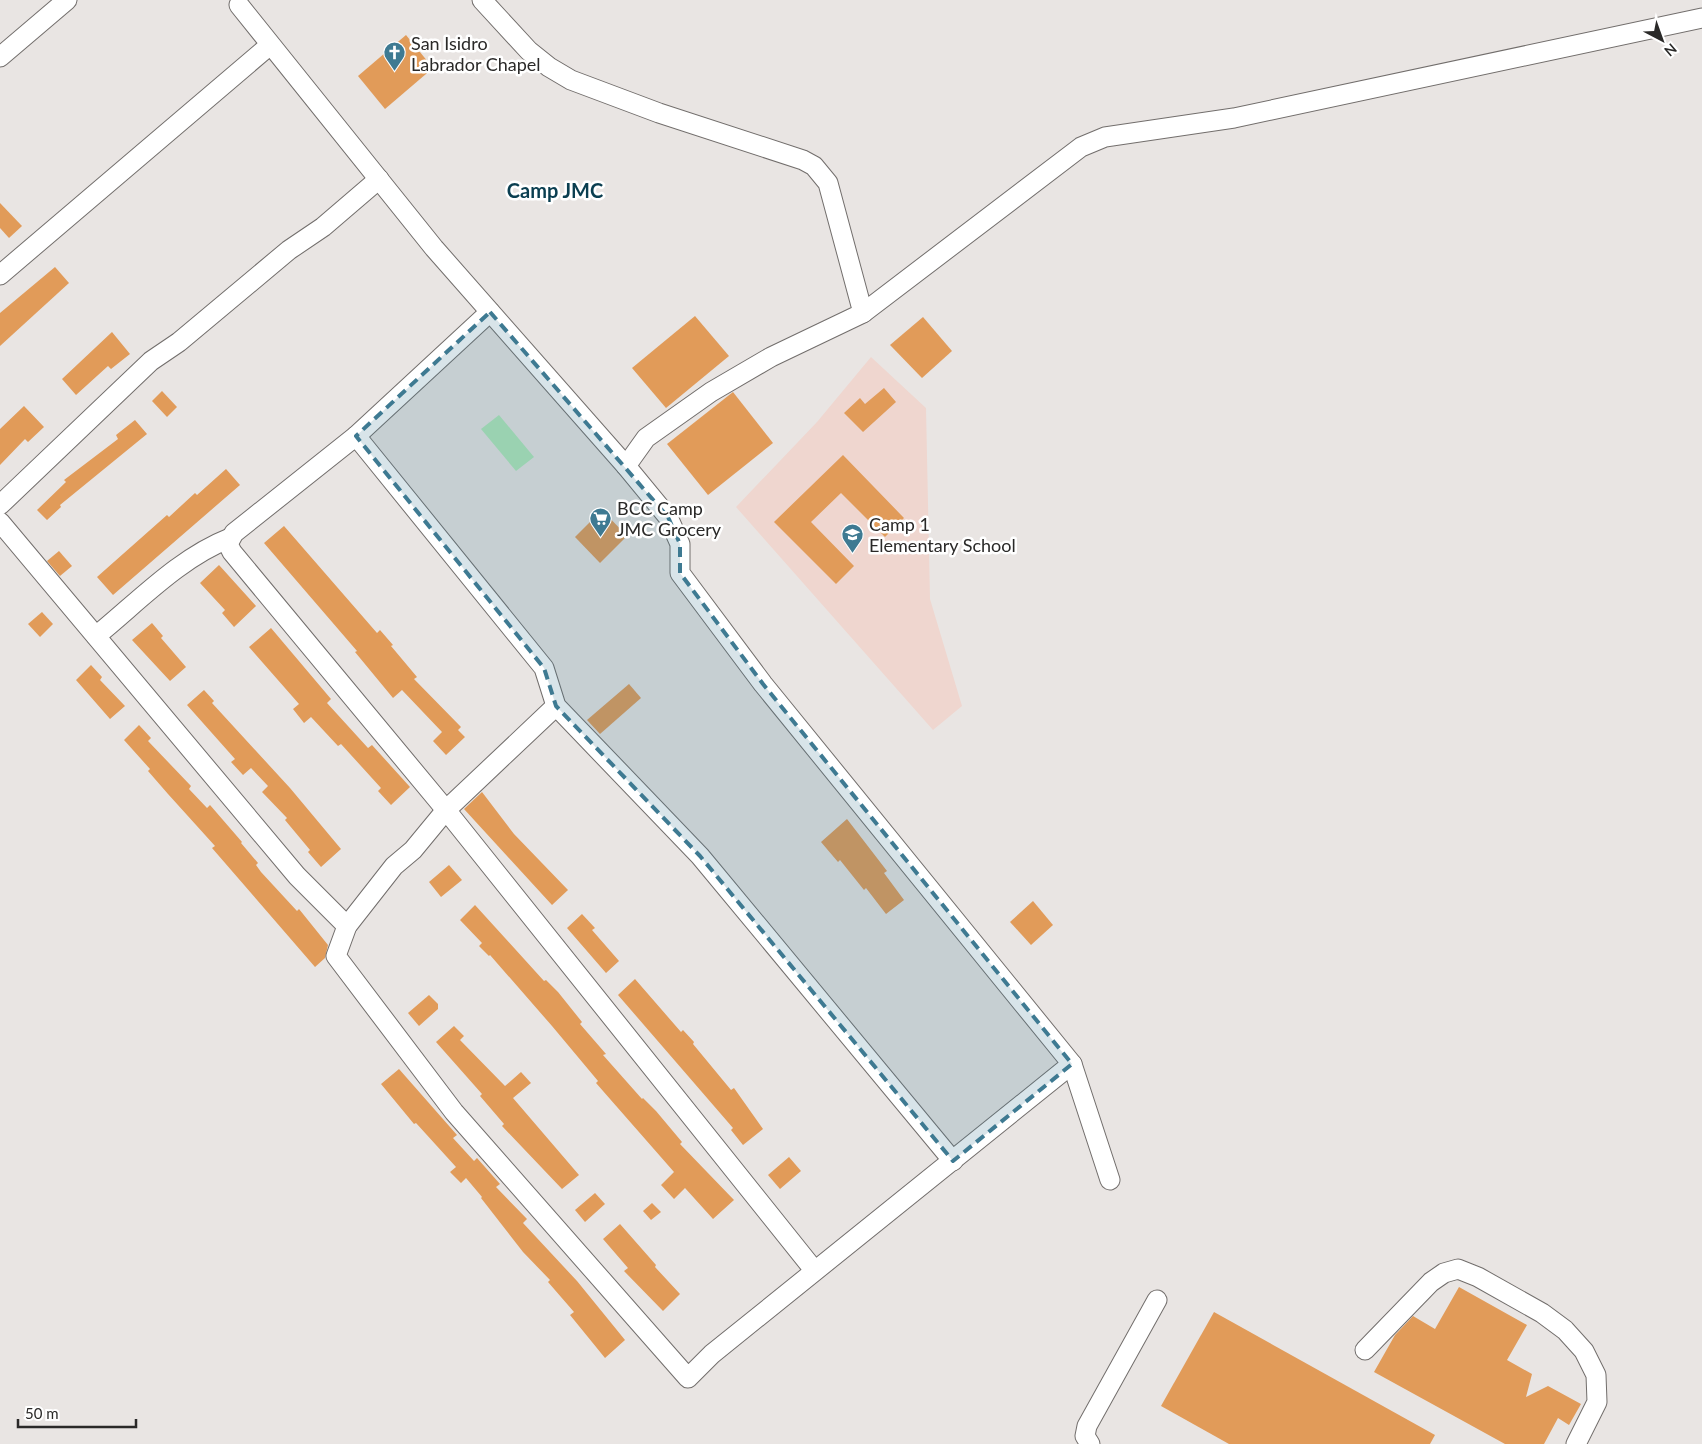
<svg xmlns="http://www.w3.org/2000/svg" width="1702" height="1444" viewBox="0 0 1702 1444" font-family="Lato,sans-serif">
  <rect width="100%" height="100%" fill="#e9e5e3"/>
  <polygon fill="#efd6cf" points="871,357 926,408 930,599 962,706 933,730 736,507 817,422"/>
  <polygon fill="#b2e9ba" points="499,415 534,457 516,471 481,429"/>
  <g fill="#e19b59">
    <polygon points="406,35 433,68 385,109 358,76"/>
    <polygon points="0,203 22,226 9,238 0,228"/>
    <polygon points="55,267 69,283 0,346 0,313"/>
    <polygon points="695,316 729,356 666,408 632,368"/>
    <polygon points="923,317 952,351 922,378 890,345"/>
    <polygon points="112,332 130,354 111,369 108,366 76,395 62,379"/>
    <polygon points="884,388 896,402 863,432 844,413 860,398 865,404"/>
    <polygon points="162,391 177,407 167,417 152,401"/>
    <polygon points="733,392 773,443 708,495 667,444"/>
    <polygon points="24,406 44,427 28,442 25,439 0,465 0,429"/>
    <polygon points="135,420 147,434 60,505 61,507 47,520 37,510 66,482 64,480 118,439 116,435"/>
    <polygon points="843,455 904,518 885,537 841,493 811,522 854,566 836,584 774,522"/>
    <polygon points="226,469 240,485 113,595 97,577 167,515 169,517 195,493 197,495"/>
    <polygon points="602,510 627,536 600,563 575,537"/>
    <polygon points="284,526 377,633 380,630 393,645 391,646 417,677 414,679 461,727 458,730 465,737 446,755 433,741 442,732 402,690 393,698 355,652 357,651 264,543"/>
    <polygon points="59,551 72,566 60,576 47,561"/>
    <polygon points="219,565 256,606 234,627 222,613 225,610 200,583"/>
    <polygon points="42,612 53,624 40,637 28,624"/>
    <polygon points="152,623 163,636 161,638 186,667 170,681 132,640"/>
    <polygon points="271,628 331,699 327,703 368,748 372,745 410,787 391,805 378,791 381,788 341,744 338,746 311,717 304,723 293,709 299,704 249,647"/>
    <polygon points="91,665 102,677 100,680 125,706 110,719 76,680"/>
    <polygon points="629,684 641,698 600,734 587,720"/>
    <polygon points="204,690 214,701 212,703 290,788 341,849 321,867 308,852 310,850 285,820 287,818 262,792 268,786 251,768 243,775 231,762 235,759 187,705"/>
    <polygon points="139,725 151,738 148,741 191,786 189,789 207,808 210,805 242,842 241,843 258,863 256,865 261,872 297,911 299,909 328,945 325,958 315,967 212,848 215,846 168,794 148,771 150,769 124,740"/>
    <polygon points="482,792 514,834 568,890 552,905 464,809"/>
    <polygon points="847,819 887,871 884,873 904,900 886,914 866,888 864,890 840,860 838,862 821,842"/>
    <polygon points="449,865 462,880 441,897 429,882"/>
    <polygon points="1033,901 1053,925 1031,945 1010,922"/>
    <polygon points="475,905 544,981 546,980 558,992 582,1022 580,1024 606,1054 603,1055 642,1099 643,1098 656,1111 682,1142 680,1144 734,1200 713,1219 685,1188 674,1199 661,1185 674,1172 596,1083 598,1081 552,1026 490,955 489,956 479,946 482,943 460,920"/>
    <polygon points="582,914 595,928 592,930 619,961 606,973 567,928"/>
    <polygon points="635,979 681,1032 683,1030 694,1042 693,1044 731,1090 734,1088 763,1129 743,1145 731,1130 733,1128 618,995"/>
    <polygon points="429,995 438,1004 438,1009 419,1026 408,1013"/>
    <polygon points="454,1026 464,1036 460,1040 505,1086 521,1072 531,1083 513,1098 579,1175 562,1189 502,1126 504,1124 480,1096 482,1094 436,1042"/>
    <polygon points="399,1069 457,1135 453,1138 474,1161 477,1158 500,1184 496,1187 527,1219 523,1223 577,1281 625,1340 605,1358 570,1315 574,1312 548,1282 550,1280 523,1252 481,1198 482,1197 466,1178 461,1183 450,1172 456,1167 416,1123 414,1124 381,1084"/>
    <polygon points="789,1157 801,1171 780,1189 768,1175"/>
    <polygon points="595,1193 605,1204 585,1222 575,1210"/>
    <polygon points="652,1203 661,1212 651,1220 643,1211"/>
    <polygon points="620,1224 656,1265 655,1267 680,1294 663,1311 624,1271 628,1268 603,1239"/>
    <polygon points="1459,1287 1527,1325 1507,1360 1532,1374 1526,1397 1548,1386 1581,1404 1569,1425 1558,1418 1544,1444 1505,1444 1374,1372 1395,1335 1413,1316 1435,1329"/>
    <polygon points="1214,1312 1435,1435 1430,1444 1229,1444 1161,1406"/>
  </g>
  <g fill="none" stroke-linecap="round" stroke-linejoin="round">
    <defs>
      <g id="minor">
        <polyline points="482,0 529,51 549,67 571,80 659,113 803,160 814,166 828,183 863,313 771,357 711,392 646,438 626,466"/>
        <polyline points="239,5 434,248 626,466 668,517 680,544 680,573 763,684 1072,1064 1110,1180"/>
        <polyline points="0,57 67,0"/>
        <polyline points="0,275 270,45"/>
        <polyline points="863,313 1081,147 1105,137 1234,118 1702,18"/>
        <polyline points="356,436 490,312"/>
        <polyline points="0,505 151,361 179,342 289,250 323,227 379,179"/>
        <polyline points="0,522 297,876 347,926"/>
        <path d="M96 636C138 602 179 558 230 538"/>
        <polyline points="556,706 446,810 413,850 394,866 347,926 336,956 454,1112 688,1378 712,1354 1072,1064"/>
        <polyline points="814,1270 446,810 232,552 228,544 234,533 356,436 544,668 556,706 700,856 953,1161"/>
        <polyline points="1365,1350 1431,1282 1444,1273 1458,1269 1478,1277 1542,1313 1565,1330 1584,1351 1596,1375 1597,1402 1576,1444"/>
        <polyline points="1090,1444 1085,1436 1087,1426 1157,1300"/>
      </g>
    </defs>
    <use href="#minor" stroke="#726e6c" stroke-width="21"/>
    <use href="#minor" stroke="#fff" stroke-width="19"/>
  </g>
  <path fill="#3e7a92" fill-opacity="0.2" stroke="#3e7a92" stroke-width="4" stroke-dasharray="10 6" stroke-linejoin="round" d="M490 312 668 517 680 544V573L763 684 1072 1064 953 1161 700 856 556 706 544 668 356 436Z"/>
  <defs>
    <symbol id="church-pin" viewBox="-11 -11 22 30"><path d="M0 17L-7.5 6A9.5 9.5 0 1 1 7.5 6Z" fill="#3e7a92" stroke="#fff"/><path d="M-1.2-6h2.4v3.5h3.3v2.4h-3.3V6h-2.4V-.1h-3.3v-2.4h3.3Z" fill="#fff"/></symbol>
    <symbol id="supermarket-pin" viewBox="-11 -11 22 30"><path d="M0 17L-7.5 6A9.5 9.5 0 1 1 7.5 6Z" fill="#3e7a92" stroke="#fff"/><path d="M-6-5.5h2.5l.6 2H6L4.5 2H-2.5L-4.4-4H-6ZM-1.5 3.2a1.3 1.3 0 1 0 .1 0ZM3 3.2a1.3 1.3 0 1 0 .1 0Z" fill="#fff"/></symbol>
    <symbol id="school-pin" viewBox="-11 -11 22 30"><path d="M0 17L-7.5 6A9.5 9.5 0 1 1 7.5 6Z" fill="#3e7a92" stroke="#fff"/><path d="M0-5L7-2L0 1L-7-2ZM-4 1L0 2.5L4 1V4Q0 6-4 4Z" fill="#fff"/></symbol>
  </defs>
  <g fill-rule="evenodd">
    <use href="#church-pin" x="382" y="40" width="25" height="34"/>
    <use href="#supermarket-pin" x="588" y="506" width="25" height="34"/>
    <use href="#school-pin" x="840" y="522" width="25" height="34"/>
  </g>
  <g text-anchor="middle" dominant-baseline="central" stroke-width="5" stroke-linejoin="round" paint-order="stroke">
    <g font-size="18" fill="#2a2928" stroke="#fff" text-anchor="start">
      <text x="411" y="43">San Isidro<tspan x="411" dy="21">Labrador Chapel</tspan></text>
      <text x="617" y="508">BCC Camp<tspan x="617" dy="21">JMC Grocery</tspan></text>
      <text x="869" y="524">Camp 1<tspan x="869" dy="21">Elementary School</tspan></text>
    </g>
    <g font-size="20" font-weight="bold" fill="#0a3e50" stroke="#fff">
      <text x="555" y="190">Camp JMC</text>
    </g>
  </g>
  <g transform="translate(1662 40) rotate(139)" stroke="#ffffff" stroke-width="4" paint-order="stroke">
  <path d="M0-4L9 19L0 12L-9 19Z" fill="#2a2928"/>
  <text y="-8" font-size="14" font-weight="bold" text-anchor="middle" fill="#2a2928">N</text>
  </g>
  <path d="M18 1419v8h118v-8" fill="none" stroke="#2a2928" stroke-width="2.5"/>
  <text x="25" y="1419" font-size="15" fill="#2a2928" stroke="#ffffff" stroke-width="4" paint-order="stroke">50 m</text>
</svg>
